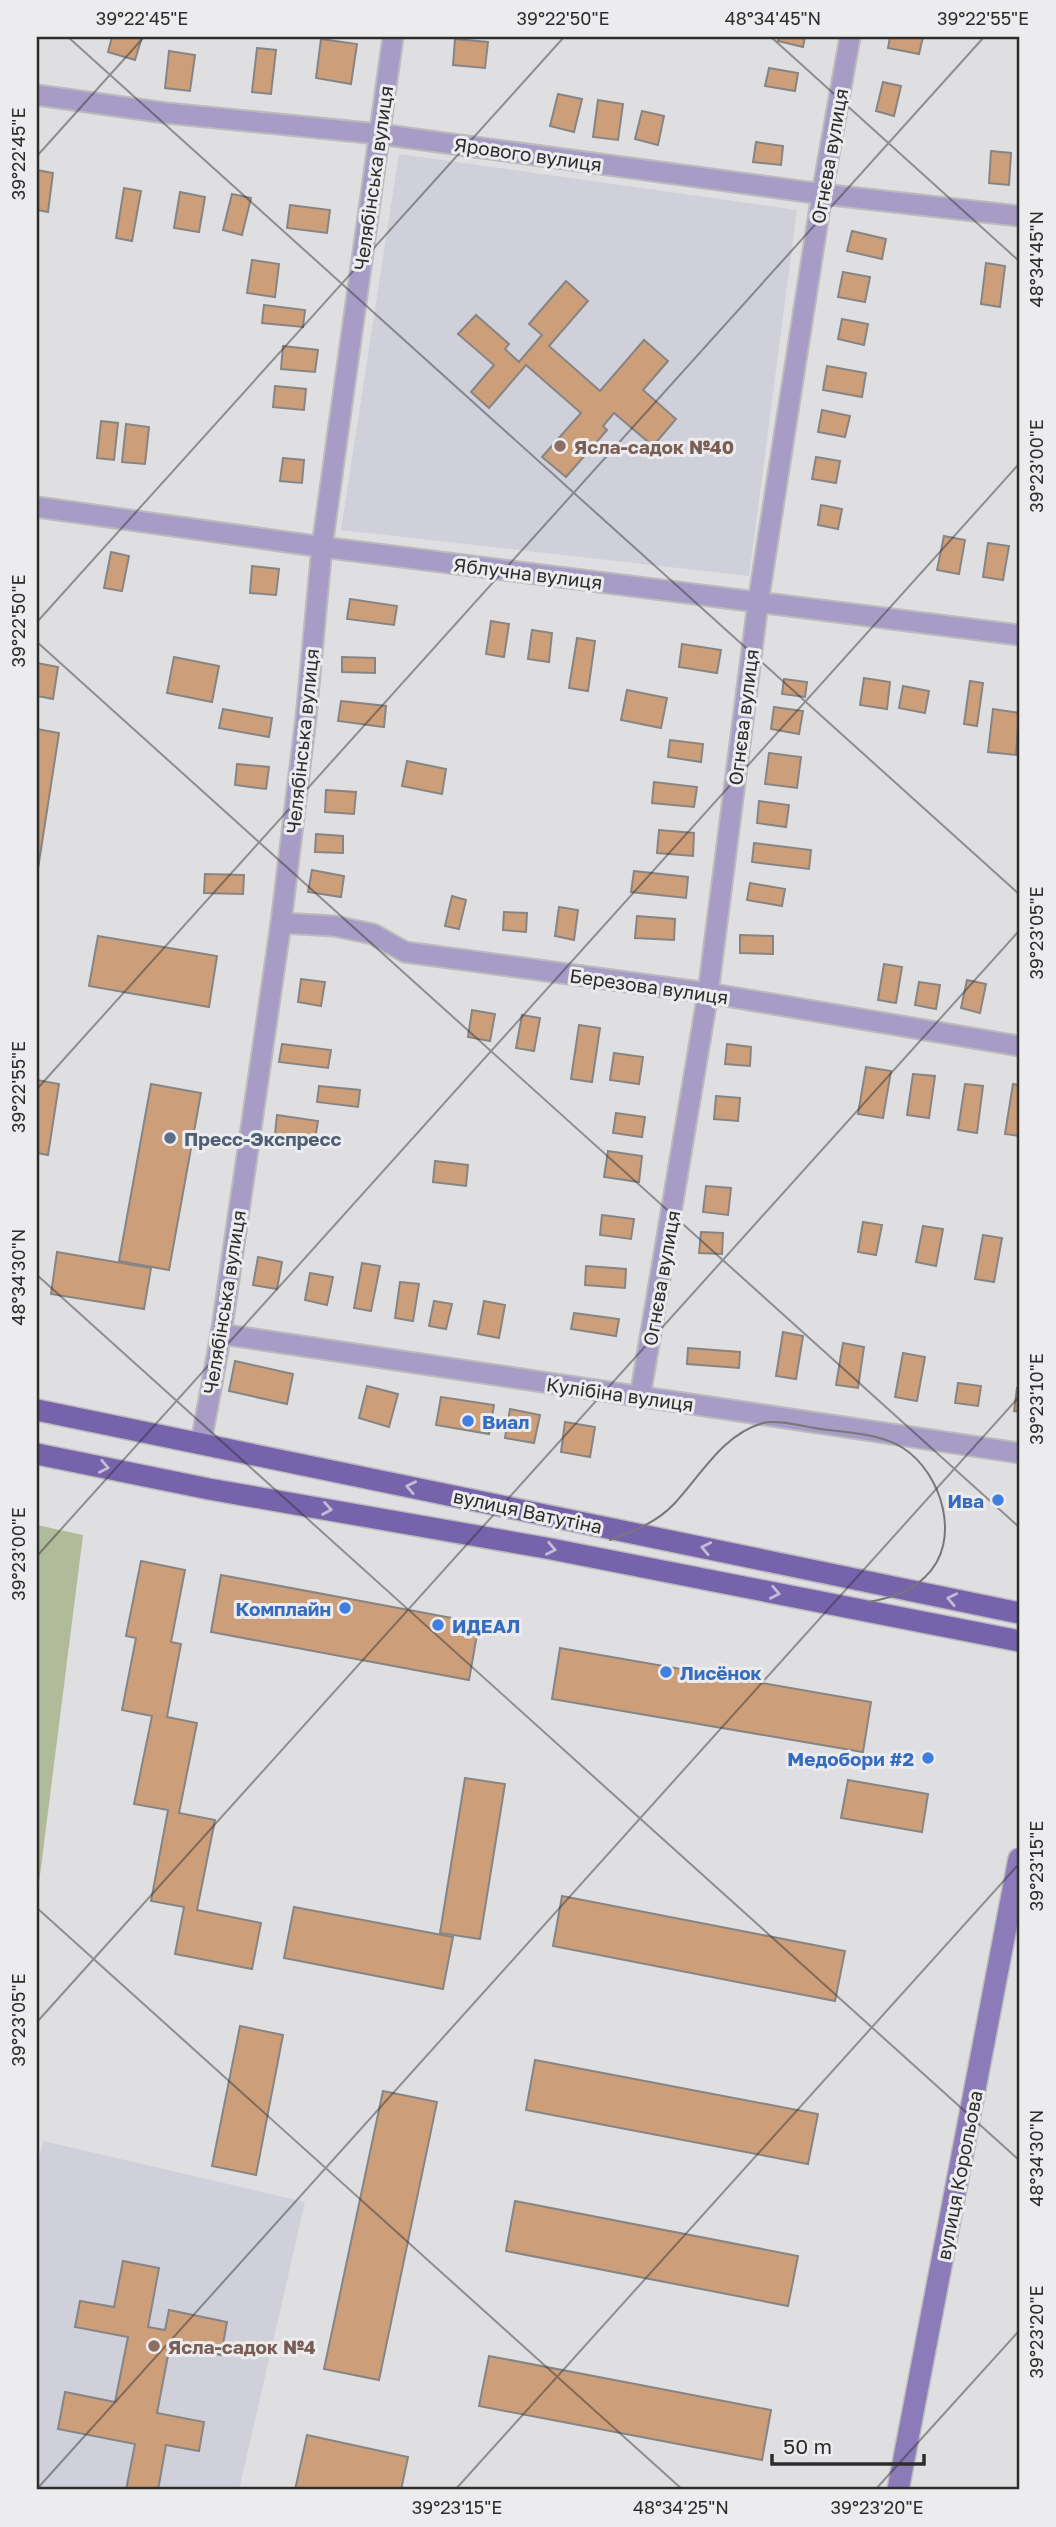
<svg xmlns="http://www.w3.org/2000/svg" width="1056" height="2527" viewBox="0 0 1056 2527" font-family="'Golos Text',sans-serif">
  <rect width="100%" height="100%" fill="#dfdfe1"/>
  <g fill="#cfd0d9">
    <polygon points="399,154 797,210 749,576 341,530"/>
    <polygon points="43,2141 305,2202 239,2490 37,2490 37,2169"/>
  </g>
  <polygon fill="#b1bb9a" points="37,1525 83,1535 37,1899"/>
  <g fill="#cd9e7a" stroke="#878584" stroke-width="2">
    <polygon points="112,37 142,37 135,60 108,52"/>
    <polygon points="779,37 805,37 803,47 778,41"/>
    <polygon points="890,37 923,37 919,54 888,48"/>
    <polygon points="321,39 357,44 351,84 316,78"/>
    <polygon points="455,39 488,42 485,68 453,65"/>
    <polygon points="257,48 276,50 271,94 252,92"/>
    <polygon points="169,51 195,55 190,91 165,88"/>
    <polygon points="769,68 798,73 795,91 765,86"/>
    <polygon points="883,82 901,86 894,116 876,111"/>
    <polygon points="558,94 582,99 574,132 550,126"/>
    <polygon points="598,100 623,104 618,140 593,137"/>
    <polygon points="642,111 664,116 658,145 635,139"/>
    <polygon points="756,142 783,146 781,165 753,162"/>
    <polygon points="991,151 1011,153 1009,185 989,183"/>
    <polygon points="37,170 53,173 48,212 37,210"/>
    <polygon points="124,188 141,191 132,241 116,238"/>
    <polygon points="180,192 205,197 199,232 174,228"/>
    <polygon points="232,194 251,198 242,235 223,230"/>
    <polygon points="290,205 330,210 327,233 287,228"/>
    <polygon points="852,231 886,239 882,259 847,251"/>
    <polygon points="252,260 279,264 275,297 247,293"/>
    <polygon points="986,263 1005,266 1000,307 981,304"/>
    <polygon points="843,272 870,277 865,302 838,297"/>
    <polygon points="566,281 588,301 549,346 600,391 644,340 668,361 643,390 676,419 653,446 614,413 603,426 607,430 566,477 542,457 581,413 526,365 489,408 471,392 494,365 458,334 476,315 509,344 505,349 519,362 542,335 529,324"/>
    <polygon points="264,305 305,310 303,327 262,323"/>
    <polygon points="842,319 868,324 864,345 838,339"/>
    <polygon points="283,346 318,350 315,372 281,369"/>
    <polygon points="827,366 866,373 862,397 823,390"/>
    <polygon points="275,386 306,389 304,410 273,407"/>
    <polygon points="822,410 850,416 845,437 818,432"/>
    <polygon points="101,421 118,423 114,460 97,458"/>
    <polygon points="126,424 149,427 145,464 122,462"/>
    <polygon points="816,457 840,461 836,483 812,479"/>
    <polygon points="283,458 304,460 302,483 280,481"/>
    <polygon points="821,505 842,509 838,529 818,525"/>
    <polygon points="944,536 965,540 959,574 937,570"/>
    <polygon points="988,543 1009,546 1003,580 983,577"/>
    <polygon points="111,552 129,556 122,591 104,588"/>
    <polygon points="252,566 279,569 276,595 250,593"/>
    <polygon points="350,599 397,606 394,625 347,619"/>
    <polygon points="491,621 509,624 504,657 486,654"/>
    <polygon points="532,630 552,633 549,662 528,659"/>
    <polygon points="577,638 595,641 588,691 569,688"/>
    <polygon points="682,644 721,650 717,673 679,667"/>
    <polygon points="174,657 219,666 212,702 167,693"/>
    <polygon points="342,657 375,658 375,673 342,672"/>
    <polygon points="37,663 58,667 53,699 37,696"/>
    <polygon points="864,678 890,682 887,709 860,705"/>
    <polygon points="784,679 807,682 805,697 782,694"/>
    <polygon points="970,681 983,683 977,726 964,724"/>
    <polygon points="903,686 929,691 925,713 899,708"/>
    <polygon points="627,690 667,698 661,728 621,720"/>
    <polygon points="341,701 386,706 384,727 338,721"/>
    <polygon points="774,707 803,711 799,734 771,729"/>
    <polygon points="223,709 272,718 269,737 219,728"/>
    <polygon points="993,709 1019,713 1016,755 988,752"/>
    <polygon points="37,729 59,733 37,875"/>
    <polygon points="670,740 703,744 701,762 668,757"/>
    <polygon points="769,753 801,757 797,788 765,784"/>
    <polygon points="407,761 446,769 442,794 402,786"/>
    <polygon points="237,764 269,767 266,789 235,785"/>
    <polygon points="654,782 697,787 694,807 652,803"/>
    <polygon points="326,790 356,792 354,814 325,812"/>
    <polygon points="759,801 789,805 786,827 757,823"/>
    <polygon points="659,830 694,833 693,856 657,853"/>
    <polygon points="316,834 343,836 343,853 315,852"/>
    <polygon points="754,843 811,850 809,869 752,862"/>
    <polygon points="312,870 344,876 341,897 308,892"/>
    <polygon points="634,871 688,877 686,898 631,892"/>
    <polygon points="205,874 244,875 243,894 204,893"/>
    <polygon points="750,883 785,889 782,906 747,900"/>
    <polygon points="452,896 466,900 459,929 445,926"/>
    <polygon points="559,907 578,910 574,940 555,936"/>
    <polygon points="504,912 527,913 526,932 503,930"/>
    <polygon points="637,916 675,919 674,940 635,938"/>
    <polygon points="740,935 773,936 773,954 740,953"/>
    <polygon points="98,936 217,956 209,1007 89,986"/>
    <polygon points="884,964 902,967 896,1003 878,1000"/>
    <polygon points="301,979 325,982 321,1006 298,1002"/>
    <polygon points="967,980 986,984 980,1013 961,1008"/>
    <polygon points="919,982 940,985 936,1009 915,1005"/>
    <polygon points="472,1010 495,1014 490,1041 468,1037"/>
    <polygon points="522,1015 540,1018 534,1051 516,1048"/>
    <polygon points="579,1025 600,1028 592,1082 571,1079"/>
    <polygon points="282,1044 331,1050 328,1068 279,1062"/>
    <polygon points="727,1044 751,1047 750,1066 725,1064"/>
    <polygon points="614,1053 643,1057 639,1084 610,1080"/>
    <polygon points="866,1067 891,1071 883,1118 858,1114"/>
    <polygon points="913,1074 935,1076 929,1118 907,1115"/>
    <polygon points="37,1080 59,1084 48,1155 37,1153"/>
    <polygon points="151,1084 201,1093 169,1270 119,1261"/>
    <polygon points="965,1084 983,1086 977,1133 958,1130"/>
    <polygon points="1013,1084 1019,1085 1019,1136 1005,1134"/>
    <polygon points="319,1086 360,1090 358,1107 317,1102"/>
    <polygon points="716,1096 740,1098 738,1121 714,1119"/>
    <polygon points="616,1113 645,1117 642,1137 613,1133"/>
    <polygon points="277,1115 318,1121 315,1139 275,1134"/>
    <polygon points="608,1151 642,1156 639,1182 604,1177"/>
    <polygon points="435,1161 468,1165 466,1186 433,1182"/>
    <polygon points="706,1186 731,1188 728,1215 703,1212"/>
    <polygon points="602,1215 634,1219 631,1239 600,1235"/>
    <polygon points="863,1222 882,1225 876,1255 858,1252"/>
    <polygon points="923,1226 943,1229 936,1266 916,1262"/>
    <polygon points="701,1232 723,1233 722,1254 699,1253"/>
    <polygon points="983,1235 1002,1238 994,1282 975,1279"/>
    <polygon points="57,1252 151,1268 144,1309 51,1294"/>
    <polygon points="258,1257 282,1262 277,1289 253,1285"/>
    <polygon points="362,1263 380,1266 371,1311 354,1308"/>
    <polygon points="586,1266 626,1269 625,1288 585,1285"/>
    <polygon points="310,1273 333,1277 327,1305 305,1300"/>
    <polygon points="400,1282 419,1284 413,1321 395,1318"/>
    <polygon points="434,1301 452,1304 446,1329 429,1326"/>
    <polygon points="484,1301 505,1305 499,1338 478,1334"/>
    <polygon points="574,1313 619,1319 616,1336 571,1329"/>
    <polygon points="783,1332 803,1336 796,1379 776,1376"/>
    <polygon points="843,1343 864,1347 858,1388 836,1385"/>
    <polygon points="688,1348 740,1352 739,1368 687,1364"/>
    <polygon points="903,1353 925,1357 917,1401 895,1397"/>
    <polygon points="235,1361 293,1374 287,1404 229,1391"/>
    <polygon points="958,1383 981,1386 978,1406 955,1403"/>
    <polygon points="367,1386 398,1394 389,1427 359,1418"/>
    <polygon points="1017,1388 1019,1388 1019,1412 1014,1411"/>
    <polygon points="441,1397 494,1405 489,1434 436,1425"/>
    <polygon points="510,1409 540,1415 534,1443 505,1438"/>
    <polygon points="565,1422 595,1427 590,1457 561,1452"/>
    <polygon points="141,1561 185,1570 171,1642 181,1644 167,1717 197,1723 179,1813 215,1820 197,1910 261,1923 252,1969 175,1954 184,1907 151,1901 168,1810 134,1804 152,1716 122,1710 136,1638 126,1636"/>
    <polygon points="221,1575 479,1623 469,1680 211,1632"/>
    <polygon points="560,1648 871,1702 863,1752 552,1699"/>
    <polygon points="465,1778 505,1784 480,1939 440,1933"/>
    <polygon points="848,1780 928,1794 922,1832 841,1818"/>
    <polygon points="562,1896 845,1951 835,2001 553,1946"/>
    <polygon points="294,1907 453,1937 443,1989 284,1958"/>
    <polygon points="240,2026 283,2035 256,2175 212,2166"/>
    <polygon points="535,2060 818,2114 808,2164 526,2110"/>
    <polygon points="383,2091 437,2102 379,2380 324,2369"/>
    <polygon points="515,2201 798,2256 788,2306 506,2251"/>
    <polygon points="123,2261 159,2268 148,2327 165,2330 169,2310 227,2322 221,2355 170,2345 157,2413 204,2422 199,2451 166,2445 158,2490 126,2490 135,2444 58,2429 65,2392 115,2402 128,2337 75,2327 80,2301 114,2307"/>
    <polygon points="489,2356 771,2410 762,2460 479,2406"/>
    <polygon points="307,2435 408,2457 401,2490 295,2490"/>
  </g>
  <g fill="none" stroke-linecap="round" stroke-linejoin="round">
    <defs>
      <g id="street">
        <polyline points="37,95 166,113 379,134 822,194 1019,216"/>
        <polyline points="37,507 322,547 1019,635"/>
        <polyline points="281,923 334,926 373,934 405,952 708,993 1019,1046"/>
        <polyline points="221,1334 1019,1453"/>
        <polyline points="640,1397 708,993 758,603 822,194 850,37"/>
        <polyline points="201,1443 221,1334 281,923 306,717 322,547 393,37"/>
      </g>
      <polyline id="secondary" points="898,2490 1019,1859"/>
      <g id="primary">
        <polyline points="37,1410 1019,1613"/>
        <polyline points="37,1454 209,1489 546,1548 1019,1641"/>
      </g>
    </defs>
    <use href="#street" stroke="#bbbbbd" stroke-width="23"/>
    <use href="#secondary" stroke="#bbbbbd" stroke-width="24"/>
    <use href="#primary" stroke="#bbbbbd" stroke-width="24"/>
    <use href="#street" stroke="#a69cc6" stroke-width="19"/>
    <use href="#secondary" stroke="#8b7bb8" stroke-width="21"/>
    <use href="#primary" stroke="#7762ac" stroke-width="21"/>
    <path stroke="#78787a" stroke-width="2" d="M610 1540C633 1532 657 1522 674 1504 702 1474 722 1435 763 1423 776 1419 806 1427 821 1429 848 1433 880 1433 903 1448 942 1473 963 1542 925 1577 909 1593 890 1598 868 1602"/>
  </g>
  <defs><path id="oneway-chevron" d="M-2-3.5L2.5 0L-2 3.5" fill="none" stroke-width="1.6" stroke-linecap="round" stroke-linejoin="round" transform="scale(1.75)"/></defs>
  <g stroke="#c3bcd7">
    <use href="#oneway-chevron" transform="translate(104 1467) rotate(11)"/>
    <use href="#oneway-chevron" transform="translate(411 1487) rotate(-168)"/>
    <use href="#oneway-chevron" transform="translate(327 1509) rotate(10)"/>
    <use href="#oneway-chevron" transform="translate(706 1548) rotate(-168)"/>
    <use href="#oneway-chevron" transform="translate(551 1549) rotate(11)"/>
    <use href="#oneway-chevron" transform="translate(775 1593) rotate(11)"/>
    <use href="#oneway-chevron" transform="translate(952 1599) rotate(-168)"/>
  </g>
  <path fill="none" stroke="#2d2d2e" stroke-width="2" stroke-opacity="0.45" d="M68 37 1019 894M771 37 1019 261M37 156 144 37M37 622 564 37M37 642 1019 1527M37 1089 984 37M37 1275 1019 2160M37 1556 1019 464M37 1908 683 2490M37 2022 1019 931M37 2489 1019 1397M455 2490 1019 1864M875 2490 1019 2331"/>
  <g fill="#8d6e63" stroke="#ececee" stroke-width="2.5">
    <circle cx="560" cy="446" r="7"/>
    <circle cx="154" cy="2346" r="7"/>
  </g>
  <circle fill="#5c6f8a" stroke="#ececee" stroke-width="2.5" cx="170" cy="1138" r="7"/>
  <g fill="#3f7fe0" stroke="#ececee" stroke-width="2.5">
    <circle cx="468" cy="1421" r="7"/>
    <circle cx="998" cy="1500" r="7"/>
    <circle cx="345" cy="1608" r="7"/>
    <circle cx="438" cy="1625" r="7"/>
    <circle cx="666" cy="1672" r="7"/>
    <circle cx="928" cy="1758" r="7"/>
  </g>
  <g text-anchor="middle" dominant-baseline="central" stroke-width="6" stroke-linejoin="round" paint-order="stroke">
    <g font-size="19" fill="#2d2d2e" stroke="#ececee">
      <text transform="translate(528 154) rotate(8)">Ярового вулиця</text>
      <text transform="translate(829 156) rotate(-80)">Огнєва вулиця</text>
      <text transform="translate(373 178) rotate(-82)">Челябінська вулиця</text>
      <text transform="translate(528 573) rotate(7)">Яблучна вулиця</text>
      <text transform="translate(743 717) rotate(-83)">Огнєва вулиця</text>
      <text transform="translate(302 741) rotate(-84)">Челябінська вулиця</text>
      <text transform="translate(649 986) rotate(8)">Березова вулиця</text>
      <text transform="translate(661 1278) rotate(-80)">Огнєва вулиця</text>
      <text transform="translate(224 1302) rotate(-81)">Челябінська вулиця</text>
      <text transform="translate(620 1394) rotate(8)">Кулібіна вулиця</text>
      <text transform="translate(528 1511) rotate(12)">вулиця Ватутіна</text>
      <text transform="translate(959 2175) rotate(-79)">вулиця Корольова</text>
    </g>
    <g font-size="19" font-weight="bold" fill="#785e54" stroke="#ececee" text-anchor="start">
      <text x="574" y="446">Ясла-садок №40</text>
      <text x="168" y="2346">Ясла-садок №4</text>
    </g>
    <g font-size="19" font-weight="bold" fill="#4e5e75" stroke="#ececee" text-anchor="start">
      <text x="184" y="1138">Пресс-Экспресс</text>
    </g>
    <g font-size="19" font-weight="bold" fill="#366cbe" stroke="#ececee" text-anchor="start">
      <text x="482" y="1421">Виал</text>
      <text x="984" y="1500" text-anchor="end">Ива</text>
      <text x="331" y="1608" text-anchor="end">Комплайн</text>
      <text x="452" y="1625">ИДЕАЛ</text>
      <text x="680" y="1672">Лисёнок</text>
      <text x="914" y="1758" text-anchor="end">Медобори #2</text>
    </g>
  </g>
  <rect width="1056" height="2527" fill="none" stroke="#ececee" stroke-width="77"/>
  <path d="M772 2454v10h152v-10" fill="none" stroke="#2d2d2e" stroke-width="3.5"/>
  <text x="783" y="2454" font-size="21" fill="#2d2d2e" stroke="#ececee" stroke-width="5" paint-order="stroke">50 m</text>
  <rect x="38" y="38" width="980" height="2450" fill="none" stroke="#2d2d2e" stroke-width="2.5"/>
  <g font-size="18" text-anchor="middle" fill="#2d2d2e">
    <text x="142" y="25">39°22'45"E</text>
    <text x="563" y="25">39°22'50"E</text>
    <text x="773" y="25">48°34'45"N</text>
    <text x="983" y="25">39°22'55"E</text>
    <text transform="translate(19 154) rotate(-90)" y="6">39°22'45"E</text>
    <text transform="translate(1037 259) rotate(-90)" y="6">48°34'45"N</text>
    <text transform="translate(1037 466) rotate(-90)" y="6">39°23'00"E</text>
    <text transform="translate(19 621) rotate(-90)" y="6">39°22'50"E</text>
    <text transform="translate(1037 933) rotate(-90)" y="6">39°23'05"E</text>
    <text transform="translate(19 1087) rotate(-90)" y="6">39°22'55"E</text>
    <text transform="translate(19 1277) rotate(-90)" y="6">48°34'30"N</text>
    <text transform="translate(1037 1399) rotate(-90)" y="6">39°23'10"E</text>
    <text transform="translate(19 1554) rotate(-90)" y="6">39°23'00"E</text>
    <text transform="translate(1037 1866) rotate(-90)" y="6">39°23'15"E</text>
    <text transform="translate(19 2020) rotate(-90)" y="6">39°23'05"E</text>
    <text transform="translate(1037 2158) rotate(-90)" y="6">48°34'30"N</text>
    <text transform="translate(1037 2332) rotate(-90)" y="6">39°23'20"E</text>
    <text x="457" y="2514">39°23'15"E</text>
    <text x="681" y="2514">48°34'25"N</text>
    <text x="877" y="2514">39°23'20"E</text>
  </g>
</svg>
